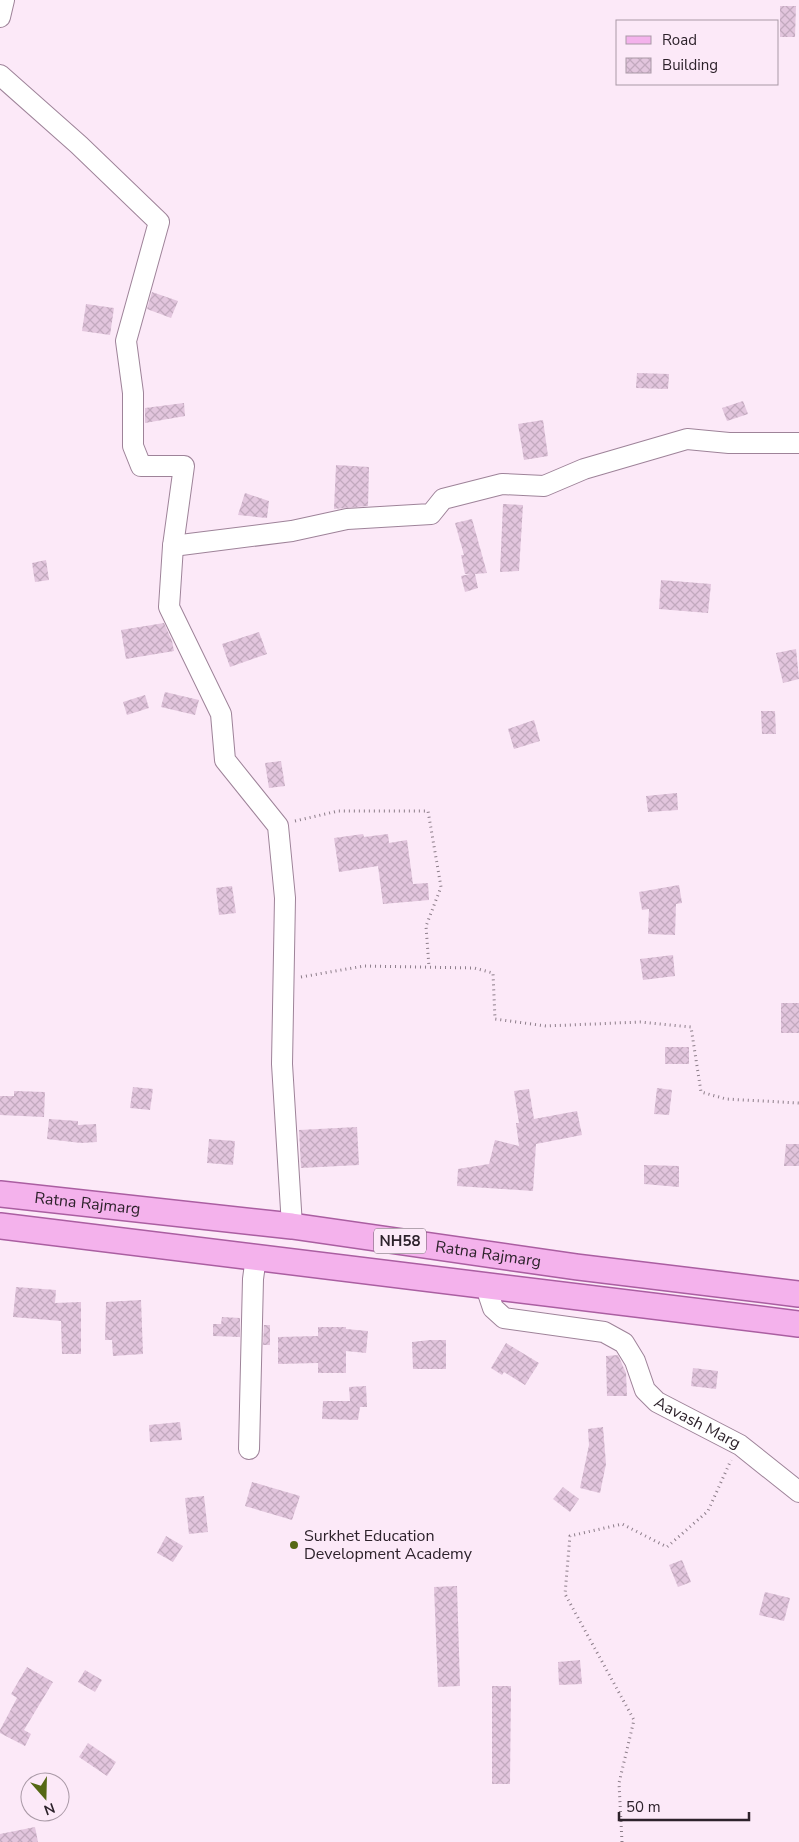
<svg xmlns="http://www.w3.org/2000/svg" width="799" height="1842" viewBox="0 0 799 1842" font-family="'Nunito Sans',sans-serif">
  <defs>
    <pattern id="building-cross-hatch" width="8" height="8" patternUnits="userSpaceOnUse" patternTransform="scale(1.25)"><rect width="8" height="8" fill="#e2c5dd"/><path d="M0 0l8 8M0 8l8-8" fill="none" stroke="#c2a9be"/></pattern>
  </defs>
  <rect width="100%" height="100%" fill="#fce9f8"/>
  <g fill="url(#building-cross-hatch)">
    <polygon points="780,6 796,6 795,37 780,37"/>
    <polygon points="152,292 178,301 171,318 147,309"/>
    <polygon points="86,304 114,308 110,335 82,331"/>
    <polygon points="637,373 669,374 668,389 636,388"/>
    <polygon points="743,401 748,414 727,421 722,408"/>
    <polygon points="184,403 185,416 145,423 145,408"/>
    <polygon points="543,420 548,456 524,460 518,424"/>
    <polygon points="336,465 369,467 368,506 334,509"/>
    <polygon points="245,493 269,501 267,518 238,515"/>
    <polygon points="503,504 523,505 519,571 500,572"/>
    <polygon points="472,519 487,573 475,574 478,588 465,592 461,576 470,574 465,574 461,555 464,555 455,523"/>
    <polygon points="46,560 49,580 35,582 32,563"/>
    <polygon points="661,580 711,584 708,613 659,609"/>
    <polygon points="164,623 172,641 174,651 126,659 121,630"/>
    <polygon points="259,632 267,654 230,667 222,644"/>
    <polygon points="796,649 799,679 783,683 776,653"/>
    <polygon points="165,692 199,700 195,715 161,707"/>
    <polygon points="145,695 149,708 127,715 123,702"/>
    <polygon points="761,711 775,711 776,734 762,734"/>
    <polygon points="534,720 540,741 514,749 508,729"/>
    <polygon points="281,761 285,786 269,788 265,763"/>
    <polygon points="677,793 678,810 648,812 646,796"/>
    <polygon points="363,834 364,837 388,834 389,843 407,840 413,884 428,883 429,900 383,904 378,866 339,872 334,838"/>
    <polygon points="679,885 682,903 676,904 675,935 648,934 649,909 642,910 639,892"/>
    <polygon points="232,886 236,913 219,915 216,888"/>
    <polygon points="673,955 675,976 643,980 640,959"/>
    <rect x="781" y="1003" width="18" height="30"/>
    <rect x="665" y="1047" width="24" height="17"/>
    <polygon points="133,1087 153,1089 150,1110 130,1108"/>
    <polygon points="657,1088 672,1090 669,1115 654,1114"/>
    <polygon points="529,1089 534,1119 577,1111 582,1135 536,1144 533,1191 457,1186 458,1169 489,1164 495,1140 519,1146 516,1123 519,1123 514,1091"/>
    <polygon points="14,1091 45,1092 44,1117 0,1115 0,1096 14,1096"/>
    <polygon points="49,1119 78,1121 78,1125 96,1124 97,1142 81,1143 47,1139"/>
    <polygon points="357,1127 359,1165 301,1168 299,1130"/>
    <polygon points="209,1139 235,1141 233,1165 207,1163"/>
    <polygon points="786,1144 799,1144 799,1166 784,1166"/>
    <polygon points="644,1165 679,1166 679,1187 644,1184"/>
    <polygon points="16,1287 56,1290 55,1303 81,1302 81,1354 62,1354 61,1321 13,1317"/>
    <polygon points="141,1300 143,1354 113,1356 112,1340 105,1340 106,1302"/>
    <polygon points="222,1317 240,1318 240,1337 213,1336 213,1324 221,1324"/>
    <polygon points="264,1325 270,1325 270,1345 263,1345"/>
    <polygon points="318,1327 346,1327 346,1329 368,1331 366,1353 346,1351 346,1373 318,1373 318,1363 278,1364 278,1337 318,1336"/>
    <polygon points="430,1340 446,1340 446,1369 413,1369 412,1342"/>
    <polygon points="506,1343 539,1363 525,1385 504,1372 502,1375 491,1368"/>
    <polygon points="618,1355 626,1373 627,1396 607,1396 606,1356"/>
    <polygon points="693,1368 718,1371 716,1389 691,1386"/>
    <polygon points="366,1386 367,1407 360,1407 358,1420 322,1419 323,1401 350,1401 349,1387"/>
    <polygon points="180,1422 182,1440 150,1442 149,1425"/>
    <polygon points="603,1427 606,1464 600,1493 580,1488 589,1445 588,1429"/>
    <polygon points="252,1482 300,1496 292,1520 245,1506"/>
    <polygon points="563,1487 579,1499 570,1512 553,1499"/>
    <polygon points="204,1496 208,1532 189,1534 185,1498"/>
    <polygon points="166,1536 183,1546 173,1562 157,1553"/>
    <polygon points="682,1560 691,1582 678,1587 669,1565"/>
    <polygon points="457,1586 460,1686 438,1687 434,1587"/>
    <polygon points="765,1592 790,1598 784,1621 759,1615"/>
    <polygon points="580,1660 582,1684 559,1685 558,1662"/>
    <polygon points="27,1667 53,1682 24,1730 31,1734 25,1746 0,1733 0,1730 17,1698 11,1694"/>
    <polygon points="85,1670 102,1680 95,1692 78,1682"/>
    <polygon points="492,1686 511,1686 510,1784 492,1784"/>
    <polygon points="88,1743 116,1762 107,1776 79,1757"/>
    <polygon points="35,1827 38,1842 0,1842 0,1834"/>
  </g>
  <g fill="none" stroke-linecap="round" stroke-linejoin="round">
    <defs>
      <g id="minor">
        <polyline points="0,17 4,0"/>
        <polyline points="0,75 79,145 159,222 126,341 133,393 133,446 141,466 184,466 173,546 169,607 221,714 225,760 278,826 285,898 282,1064 292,1226"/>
        <polyline points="173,546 292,531 347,519 431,514 443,499 502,484 544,486 584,469 687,439 729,443 799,443"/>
        <path id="s1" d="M486 1287 493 1308 504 1318 604 1332 624 1343 635 1361 645 1390 657 1402 740 1445 799 1492"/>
        <polyline points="249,1449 253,1279 256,1257"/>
      </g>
      <g id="major">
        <path id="s2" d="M0 1194 292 1226 577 1267 799 1294"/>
        <polyline points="0,1226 799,1324"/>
      </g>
    </defs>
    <use href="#minor" stroke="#9e8399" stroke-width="22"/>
    <use href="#major" stroke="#aa5ea1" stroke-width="28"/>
    <g stroke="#8c7d89" stroke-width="3" stroke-dasharray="1 4" stroke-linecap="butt">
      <polyline points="295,821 338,811 428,811 441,887 426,926 429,967"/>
      <polyline points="301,977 364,966 474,968 493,973 495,1019 546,1026 640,1022 691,1027 701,1092 726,1099 799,1103"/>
      <polyline points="622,1842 619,1783 634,1720 565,1594 570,1536 622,1524 667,1547 708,1511 731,1460"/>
    </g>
    <use href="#minor" stroke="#fff" stroke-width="20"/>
    <use href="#major" stroke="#f4b2ec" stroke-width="25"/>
  </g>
  <circle fill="#556814" stroke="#fce9f8" stroke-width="2" cx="294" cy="1545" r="5"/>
  <g text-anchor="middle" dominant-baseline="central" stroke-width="4" stroke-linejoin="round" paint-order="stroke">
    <rect fill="#fce9f8" stroke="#6b5e68" stroke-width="1" x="374" y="1228.5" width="52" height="25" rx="4"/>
    <g font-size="15" font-weight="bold" fill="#2d222b">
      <text x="400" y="1241">NH58</text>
    </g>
    <g font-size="16" fill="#2d222b" stroke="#fce9f8">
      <text stroke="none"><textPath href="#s2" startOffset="88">Ratna Rajmarg</textPath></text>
      <text stroke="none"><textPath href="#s2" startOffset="492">Ratna Rajmarg</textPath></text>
      <text stroke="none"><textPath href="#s1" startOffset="275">Aavash Marg</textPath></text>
    </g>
    <g font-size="16" fill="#2d222b" stroke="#fce9f8" text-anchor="start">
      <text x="304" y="1536">Surkhet Education<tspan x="304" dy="18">Development Academy</tspan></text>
    </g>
  </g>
  <rect x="616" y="20" width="162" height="65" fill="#fce9f8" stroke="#a999a6"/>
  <rect x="626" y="36" width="25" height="8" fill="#f4b2ec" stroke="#a999a6"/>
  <text x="662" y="45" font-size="15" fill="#2d222b">Road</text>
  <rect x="626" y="58" width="25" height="15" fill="url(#building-cross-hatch)" stroke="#a999a6"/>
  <text x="662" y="70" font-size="15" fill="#2d222b">Building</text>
  <g transform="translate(45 1797) rotate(160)"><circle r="24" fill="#fce9f8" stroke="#a999a6"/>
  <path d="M0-4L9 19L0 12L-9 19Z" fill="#556814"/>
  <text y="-8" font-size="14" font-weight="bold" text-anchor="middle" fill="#2d222b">N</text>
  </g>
  <path d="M619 1812v8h130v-8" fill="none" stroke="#2d222b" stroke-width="2.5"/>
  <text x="626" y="1812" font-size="15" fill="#2d222b" stroke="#fce9f8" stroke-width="4" paint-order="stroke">50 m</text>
</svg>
